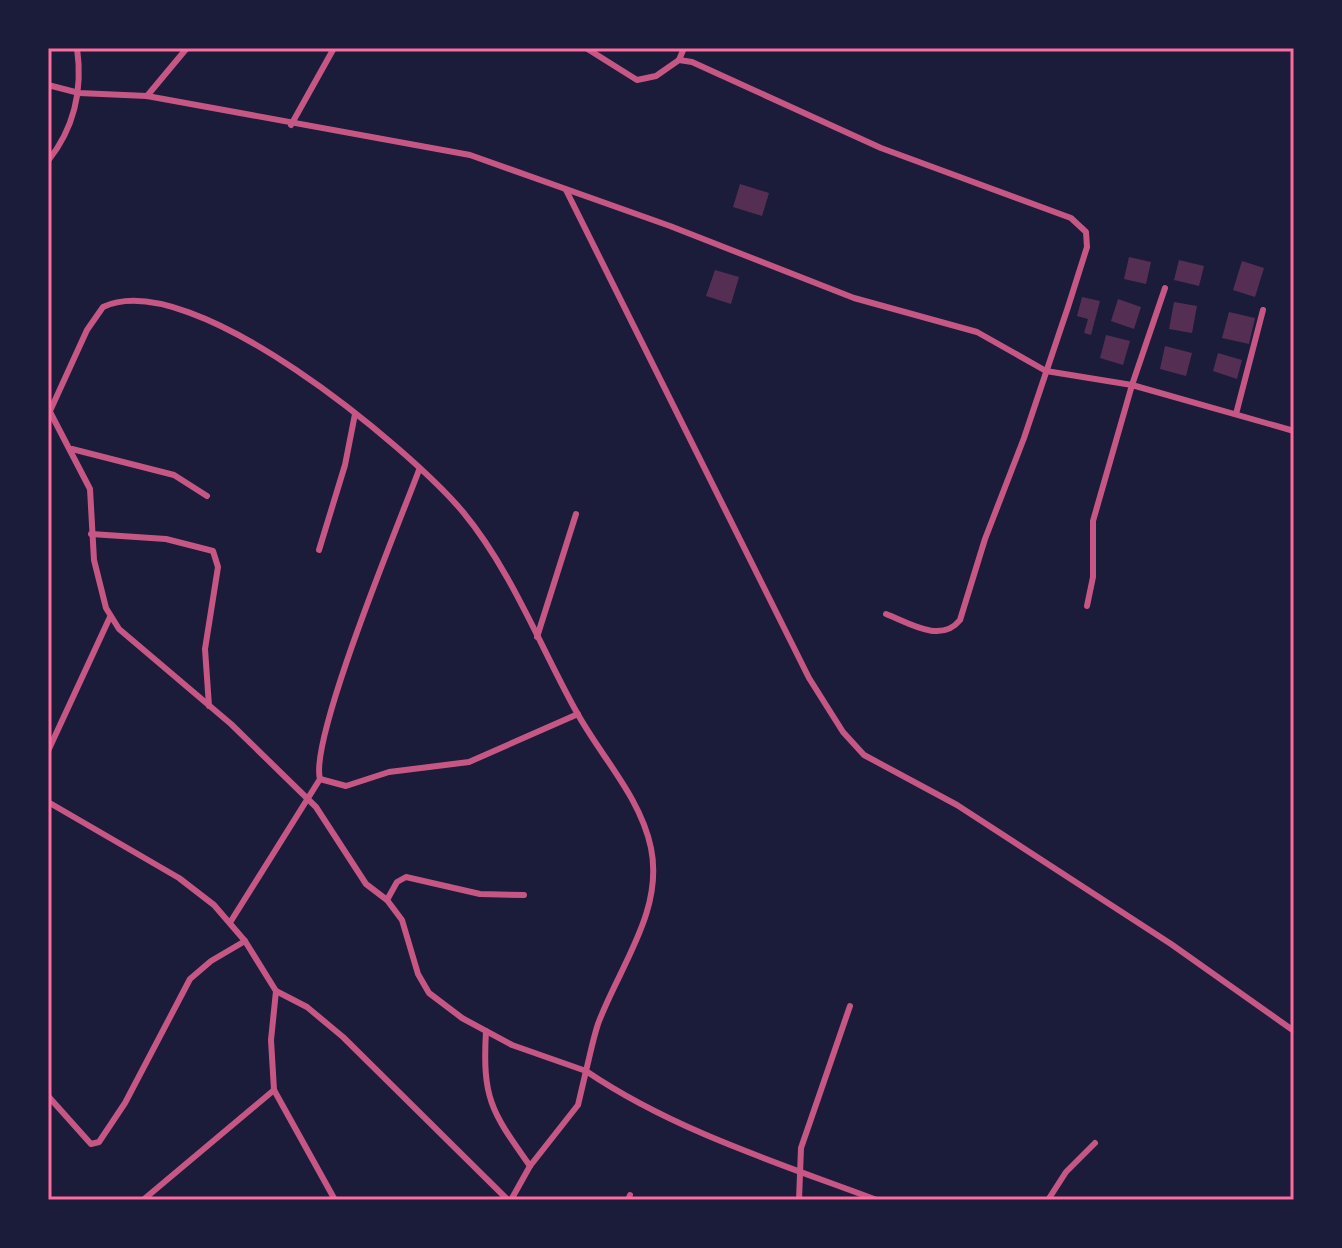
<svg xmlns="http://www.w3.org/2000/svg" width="1342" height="1248" viewBox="0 0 1342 1248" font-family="Raleway,sans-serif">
  <rect width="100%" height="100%" fill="#1b1b3a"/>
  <g fill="#542f53">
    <polygon points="740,184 769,193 762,216 733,207"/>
    <polygon points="1129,257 1151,262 1146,284 1124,279"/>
    <polygon points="1179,260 1204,266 1199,286 1174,280"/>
    <polygon points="1242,261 1264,268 1255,297 1233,290"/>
    <polygon points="715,270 739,277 731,304 706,296"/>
    <polygon points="1082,297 1100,301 1091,335 1084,333 1088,319 1077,316"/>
    <polygon points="1118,299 1141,307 1134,329 1111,321"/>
    <polygon points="1174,302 1197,306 1192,333 1169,329"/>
    <polygon points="1229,312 1255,318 1249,344 1222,338"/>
    <polygon points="1106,335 1130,341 1123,365 1100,358"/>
    <polygon points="1165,346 1192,353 1186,376 1160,369"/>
    <polygon points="1218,353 1242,360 1237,379 1213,371"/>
  </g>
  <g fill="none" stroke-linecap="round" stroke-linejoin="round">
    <g stroke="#c65784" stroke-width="6">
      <path d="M586 48 637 80 656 76 679 60 692 62 881 148 1071 218 1086 232 1087 247 1068 307 1024 438 985 539 960 620C941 644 909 623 886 614"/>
      <polyline points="679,60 684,48"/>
      <polyline points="48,85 79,93 147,96 470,155 670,226 854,298 977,332 1046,371 1132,385 1294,431"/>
      <polyline points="147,96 187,48"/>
      <polyline points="291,125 334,48"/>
      <path d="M48 161C75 127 83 90 77 48"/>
      <polyline points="566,190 809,678 843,732 864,755 957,805 1171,944 1294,1031"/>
      <polyline points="48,408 90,489 94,560 106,608 119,629 231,724 316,807 366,884 387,900 402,920 418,974 429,993 462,1018 512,1045 586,1071 578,1105 530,1166 511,1200"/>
      <path d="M50 411 87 330 103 307C191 265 409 448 463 512 511 570 540 646 576 711 601 757 640 796 651 848 664 911 619 967 598 1024 593 1039 590 1055 586 1071 673 1130 778 1163 877 1200"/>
      <polyline points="1236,414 1263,310"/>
      <polyline points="72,449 174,475 207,496"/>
      <polyline points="91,534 166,539 213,551 218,567 205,649 209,706"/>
      <polyline points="319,550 345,465 355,414"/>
      <polyline points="1087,606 1093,577 1093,521 1132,385 1165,288"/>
      <polyline points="537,637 576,514"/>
      <polyline points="48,751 110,617"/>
      <polyline points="320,779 346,786 389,772 469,762 578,714"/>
      <polyline points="48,802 179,878 214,905 245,941 276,991 271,1040 274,1090 335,1200"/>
      <polyline points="387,900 397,882 406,877 480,894 524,895"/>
      <path d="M231 921 320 779C309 739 400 521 419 470"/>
      <polyline points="276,991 307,1007 343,1037 508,1200"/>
      <path d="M486 1031C482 1100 492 1112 530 1166"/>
      <polyline points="48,1096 91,1144 99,1142 125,1103 190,979 211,961 245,941"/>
      <polyline points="143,1200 274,1090"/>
      <polyline points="628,1200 630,1195"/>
      <polyline points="799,1200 801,1148 850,1006"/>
      <polyline points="1048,1200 1066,1172 1095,1143"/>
    </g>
  </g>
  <rect width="1342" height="1248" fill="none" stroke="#1b1b3a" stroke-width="100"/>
  <rect x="50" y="50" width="1242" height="1148" fill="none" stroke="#ff6b9d" stroke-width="3"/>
</svg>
